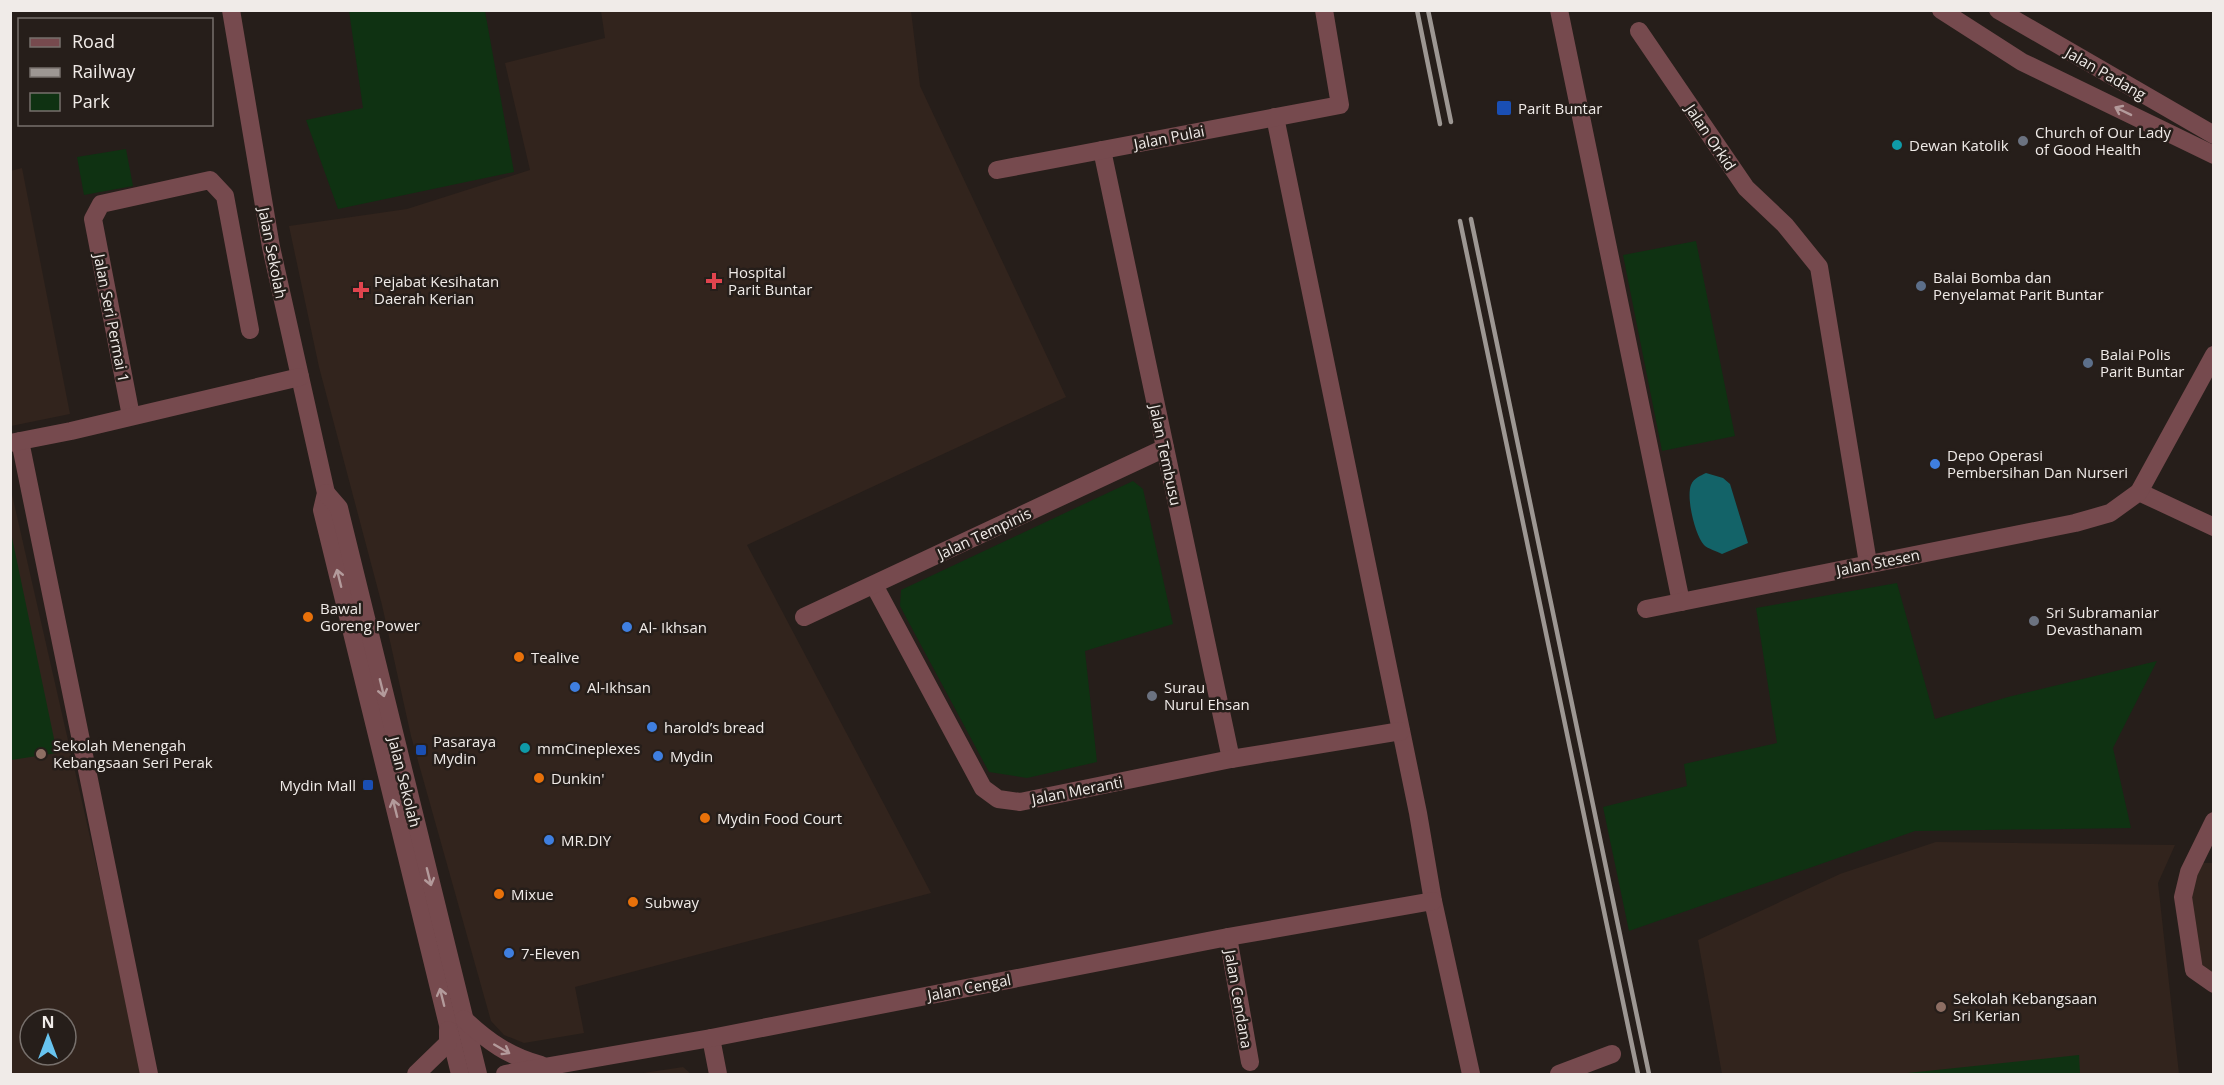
<svg xmlns="http://www.w3.org/2000/svg" width="2224" height="1085" viewBox="0 0 2224 1085" font-family="'Open Sans',sans-serif">
  <rect width="100%" height="100%" fill="#261e1a"/>
  <g fill="#32241d" fill-rule="evenodd">
    <polygon points="601,11 911,11 920,86 1066,397 747,545 931,893 575,987 584,1033 524,1043 504,1035 491,1021 411,736 382,605 319,367 289,226 407,209 530,170 505,63 605,38"/>
    <polygon points="22,168 70,414 11,426 10,171"/>
    <path d="M11 490 144 1074H11ZM30 1019H66V1055H30Z"/>
    <polygon points="1936,842 2175,845 2158,883 2179,1074 1722,1074 1698,940 1840,874"/>
    <polygon points="2202,863 2213,863 2213,982 2196,964 2187,891"/>
    <polygon points="683,1067 691,1074 637,1074"/>
  </g>
  <g fill="#0f3212">
    <polygon points="349,11 485,11 514,172 338,209 306,120 363,108"/>
    <polygon points="126,149 133,186 84,195 77,157"/>
    <polygon points="1696,241 1735,436 1662,451 1623,255"/>
    <polygon points="1133,481 1143,489 1173,624 1085,651 1097,762 1027,778 989,772 900,606 901,590"/>
    <polygon points="10,528 57,753 11,760 10,760"/>
    <polygon points="1897,583 1935,719 2008,697 2157,661 2113,748 2131,828 1915,831 1629,931 1603,807 1687,786 1684,764 1777,743 1756,608"/>
    <polygon points="2079,1055 2080,1074 1898,1074"/>
  </g>
  <path fill="#136368" d="M1706 473 1723 478 1730 484 1748 543 1722 554C1717 551 1708 549 1704 545 1695 535 1686 498 1691 485 1694 478 1700 476 1706 473Z"/>
  <g fill="none" stroke-linecap="round" stroke-linejoin="round">
    <g stroke="#764a4e" stroke-width="18">
      <polyline points="231,10 271,247 326,493 322,510 460,1074"/>
      <polyline points="1559,10 1681,602"/>
      <polyline points="1941,10 2022,62 2214,155"/>
      <polyline points="1998,10 2214,135"/>
      <polyline points="1639,31 1746,188 1785,225 1819,267 1868,563"/>
      <polyline points="1275,117 1418,813 1433,901 1471,1074"/>
      <polyline points="1102,150 1231,759"/>
      <polyline points="997,170 1340,105 1324,10"/>
      <polyline points="131,416 93,219 101,204 210,180 225,196 250,330"/>
      <polyline points="20,441 149,1074"/>
      <polyline points="10,443 71,431 300,377"/>
      <polyline points="2139,492 2214,527"/>
      <polyline points="326,493 339,508 478,1074"/>
      <polyline points="874,585 983,788 998,799 1020,802 1231,759 1401,731"/>
      <polyline points="1646,609 2075,523 2110,513 2139,492 2214,355"/>
      <polyline points="804,617 1165,448"/>
      <polyline points="2214,821 2189,872 2183,897 2194,970 2214,984"/>
      <polyline points="1228,937 1250,1062"/>
      <path d="M464 1019C487 1041 510 1057 541 1065"/>
      <polyline points="711,1038 718,1074"/>
      <polyline points="416,1074 448,1043 448,1030"/>
      <polyline points="505,1074 711,1038 1228,937 1433,901"/>
      <polyline points="1559,1074 1612,1054"/>
    </g>
    <g stroke="#9d9793" stroke-width="4.5">
      <polyline points="1417,10 1440,124"/>
      <polyline points="1428,10 1451,122"/>
      <polyline points="1471,219 1649,1074"/>
      <polyline points="1460,221 1638,1074"/>
    </g>
  </g>
  <defs><path id="oneway-shaft" d="M-6 0H5M1.5-3L5.5 0L1.5 3" fill="none" stroke-width="1.6" stroke-linecap="round" stroke-linejoin="round" transform="scale(1.5)"/></defs>
  <g stroke="#b39a9b">
    <use href="#oneway-shaft" transform="translate(2123 111) rotate(-154)"/>
    <use href="#oneway-shaft" transform="translate(339 578) rotate(-104)"/>
    <use href="#oneway-shaft" transform="translate(382 688) rotate(76)"/>
    <use href="#oneway-shaft" transform="translate(395 808) rotate(-104)"/>
    <use href="#oneway-shaft" transform="translate(429 877) rotate(76)"/>
    <use href="#oneway-shaft" transform="translate(442 997) rotate(-104)"/>
    <use href="#oneway-shaft" transform="translate(502 1049) rotate(30)"/>
  </g>
  <g fill="#1a4fb4" stroke="#261e1a" stroke-width="2">
    <rect x="1496" y="100" width="16" height="16" rx="3"/>
    <rect x="415" y="744" width="12" height="12" rx="3"/>
    <rect x="362" y="779" width="12" height="12" rx="3"/>
  </g>
  <g fill="#6b7280" stroke="#261e1a" stroke-width="2">
    <circle cx="2023" cy="141" r="6"/>
    <circle cx="2034" cy="621" r="6"/>
    <circle cx="1152" cy="696" r="6"/>
  </g>
  <g fill="#0f9aa8" stroke="#261e1a" stroke-width="2">
    <circle cx="1897" cy="145" r="6"/>
    <circle cx="525" cy="748" r="6"/>
  </g>
  <g fill="#e0444e" stroke="#261e1a" stroke-width="2">
    <path d="M711 272h6v6h6v6h-6v6h-6v-6h-6v-6h6z"/>
    <path d="M358 281h6v6h6v6h-6v6h-6v-6h-6v-6h6z"/>
  </g>
  <g fill="#5c6f8a" stroke="#261e1a" stroke-width="2">
    <circle cx="1921" cy="286" r="6"/>
    <circle cx="2088" cy="363" r="6"/>
  </g>
  <g fill="#3f7fe0" stroke="#261e1a" stroke-width="2">
    <circle cx="1935" cy="464" r="6"/>
    <circle cx="627" cy="627" r="6"/>
    <circle cx="575" cy="687" r="6"/>
    <circle cx="652" cy="727" r="6"/>
    <circle cx="658" cy="756" r="6"/>
    <circle cx="549" cy="840" r="6"/>
    <circle cx="509" cy="953" r="6"/>
  </g>
  <g fill="#e8710a" stroke="#261e1a" stroke-width="2">
    <circle cx="308" cy="617" r="6"/>
    <circle cx="519" cy="657" r="6"/>
    <circle cx="539" cy="778" r="6"/>
    <circle cx="705" cy="818" r="6"/>
    <circle cx="499" cy="894" r="6"/>
    <circle cx="633" cy="902" r="6"/>
  </g>
  <g fill="#8d6e63" stroke="#261e1a" stroke-width="2">
    <circle cx="41" cy="754" r="6"/>
    <circle cx="1941" cy="1007" r="6"/>
  </g>
  <g text-anchor="middle" dominant-baseline="central" stroke-width="5" stroke-linejoin="round" paint-order="stroke">
    <g font-size="15" fill="#f0ebe8" stroke="#261e1a">
      <text transform="translate(2106 73) rotate(30)">Jalan Padang</text>
      <text transform="translate(1169 137) rotate(-11)">Jalan Pulai</text>
      <text transform="translate(1711 137) rotate(56)">Jalan Orkid</text>
      <text transform="translate(273 253) rotate(79)">Jalan Sekolah</text>
      <text transform="translate(112 318) rotate(79)">Jalan Seri Permai 1</text>
      <text transform="translate(1166 455) rotate(78)">Jalan Tembusu</text>
      <text transform="translate(984 533) rotate(-25)">Jalan Tempinis</text>
      <text transform="translate(1878 562) rotate(-11)">Jalan Stesen</text>
      <text transform="translate(405 782) rotate(76)">Jalan Sekolah</text>
      <text transform="translate(1077 790) rotate(-11)">Jalan Meranti</text>
      <text transform="translate(969 987) rotate(-11)">Jalan Cengal</text>
      <text transform="translate(1239 999) rotate(80)">Jalan Cendana</text>
    </g>
    <g font-size="15" fill="#f0ebe8" stroke="#261e1a" text-anchor="start">
      <text x="1518" y="108">Parit Buntar</text>
      <text x="2035" y="132">Church of Our Lady<tspan x="2035" dy="17">of Good Health</tspan></text>
      <text x="1909" y="145">Dewan Katolik</text>
      <text x="728" y="272">Hospital<tspan x="728" dy="17">Parit Buntar</tspan></text>
      <text x="1933" y="277">Balai Bomba dan<tspan x="1933" dy="17">Penyelamat Parit Buntar</tspan></text>
      <text x="374" y="281">Pejabat Kesihatan<tspan x="374" dy="17">Daerah Kerian</tspan></text>
      <text x="2100" y="354">Balai Polis<tspan x="2100" dy="17">Parit Buntar</tspan></text>
      <text x="1947" y="455">Depo Operasi<tspan x="1947" dy="17">Pembersihan Dan Nurseri</tspan></text>
      <text x="320" y="608">Bawal<tspan x="320" dy="17">Goreng Power</tspan></text>
      <text x="2046" y="612">Sri Subramaniar<tspan x="2046" dy="17">Devasthanam</tspan></text>
      <text x="639" y="627">Al- Ikhsan</text>
      <text x="531" y="657">Tealive</text>
      <text x="587" y="687">Al-Ikhsan</text>
      <text x="1164" y="687">Surau<tspan x="1164" dy="17">Nurul Ehsan</tspan></text>
      <text x="664" y="727">harold’s bread</text>
      <text x="433" y="741">Pasaraya<tspan x="433" dy="17">Mydin</tspan></text>
      <text x="53" y="745">Sekolah Menengah<tspan x="53" dy="17">Kebangsaan Seri Perak</tspan></text>
      <text x="537" y="748">mmCineplexes</text>
      <text x="670" y="756">Mydin</text>
      <text x="551" y="778">Dunkin'</text>
      <text x="356" y="785" text-anchor="end">Mydin Mall</text>
      <text x="717" y="818">Mydin Food Court</text>
      <text x="561" y="840">MR.DIY</text>
      <text x="511" y="894">Mixue</text>
      <text x="645" y="902">Subway</text>
      <text x="521" y="953">7-Eleven</text>
      <text x="1953" y="998">Sekolah Kebangsaan<tspan x="1953" dy="17">Sri Kerian</tspan></text>
    </g>
  </g>
  <rect width="2224" height="1085" fill="none" stroke="#f0ebe8" stroke-width="24"/>
  <rect x="18" y="18" width="195" height="108" fill="#261e1a" stroke="#77706c" stroke-width="1.5"/>
  <rect x="30" y="38" width="30" height="9" fill="#764a4e" stroke="#77706c" stroke-width="1.5"/>
  <text x="72" y="48" font-size="18" fill="#f0ebe8">Road</text>
  <rect x="30" y="68" width="30" height="9" fill="#9d9793" stroke="#77706c" stroke-width="1.5"/>
  <text x="72" y="78" font-size="18" fill="#f0ebe8">Railway</text>
  <rect x="30" y="93" width="30" height="18" fill="#0f3212" stroke="#77706c" stroke-width="1.5"/>
  <text x="72" y="108" font-size="18" fill="#f0ebe8">Park</text>
  <g transform="translate(48 1037)"><circle r="28" fill="#261e1a" stroke="#77706c" stroke-width="1.5"/>
  <path d="M0-4.5L10 22L0 15L-10 22Z" fill="#68c4f0"/>
  <text y="-9" font-size="16" font-weight="bold" text-anchor="middle" fill="#f0ebe8">N</text>
  </g>
</svg>
